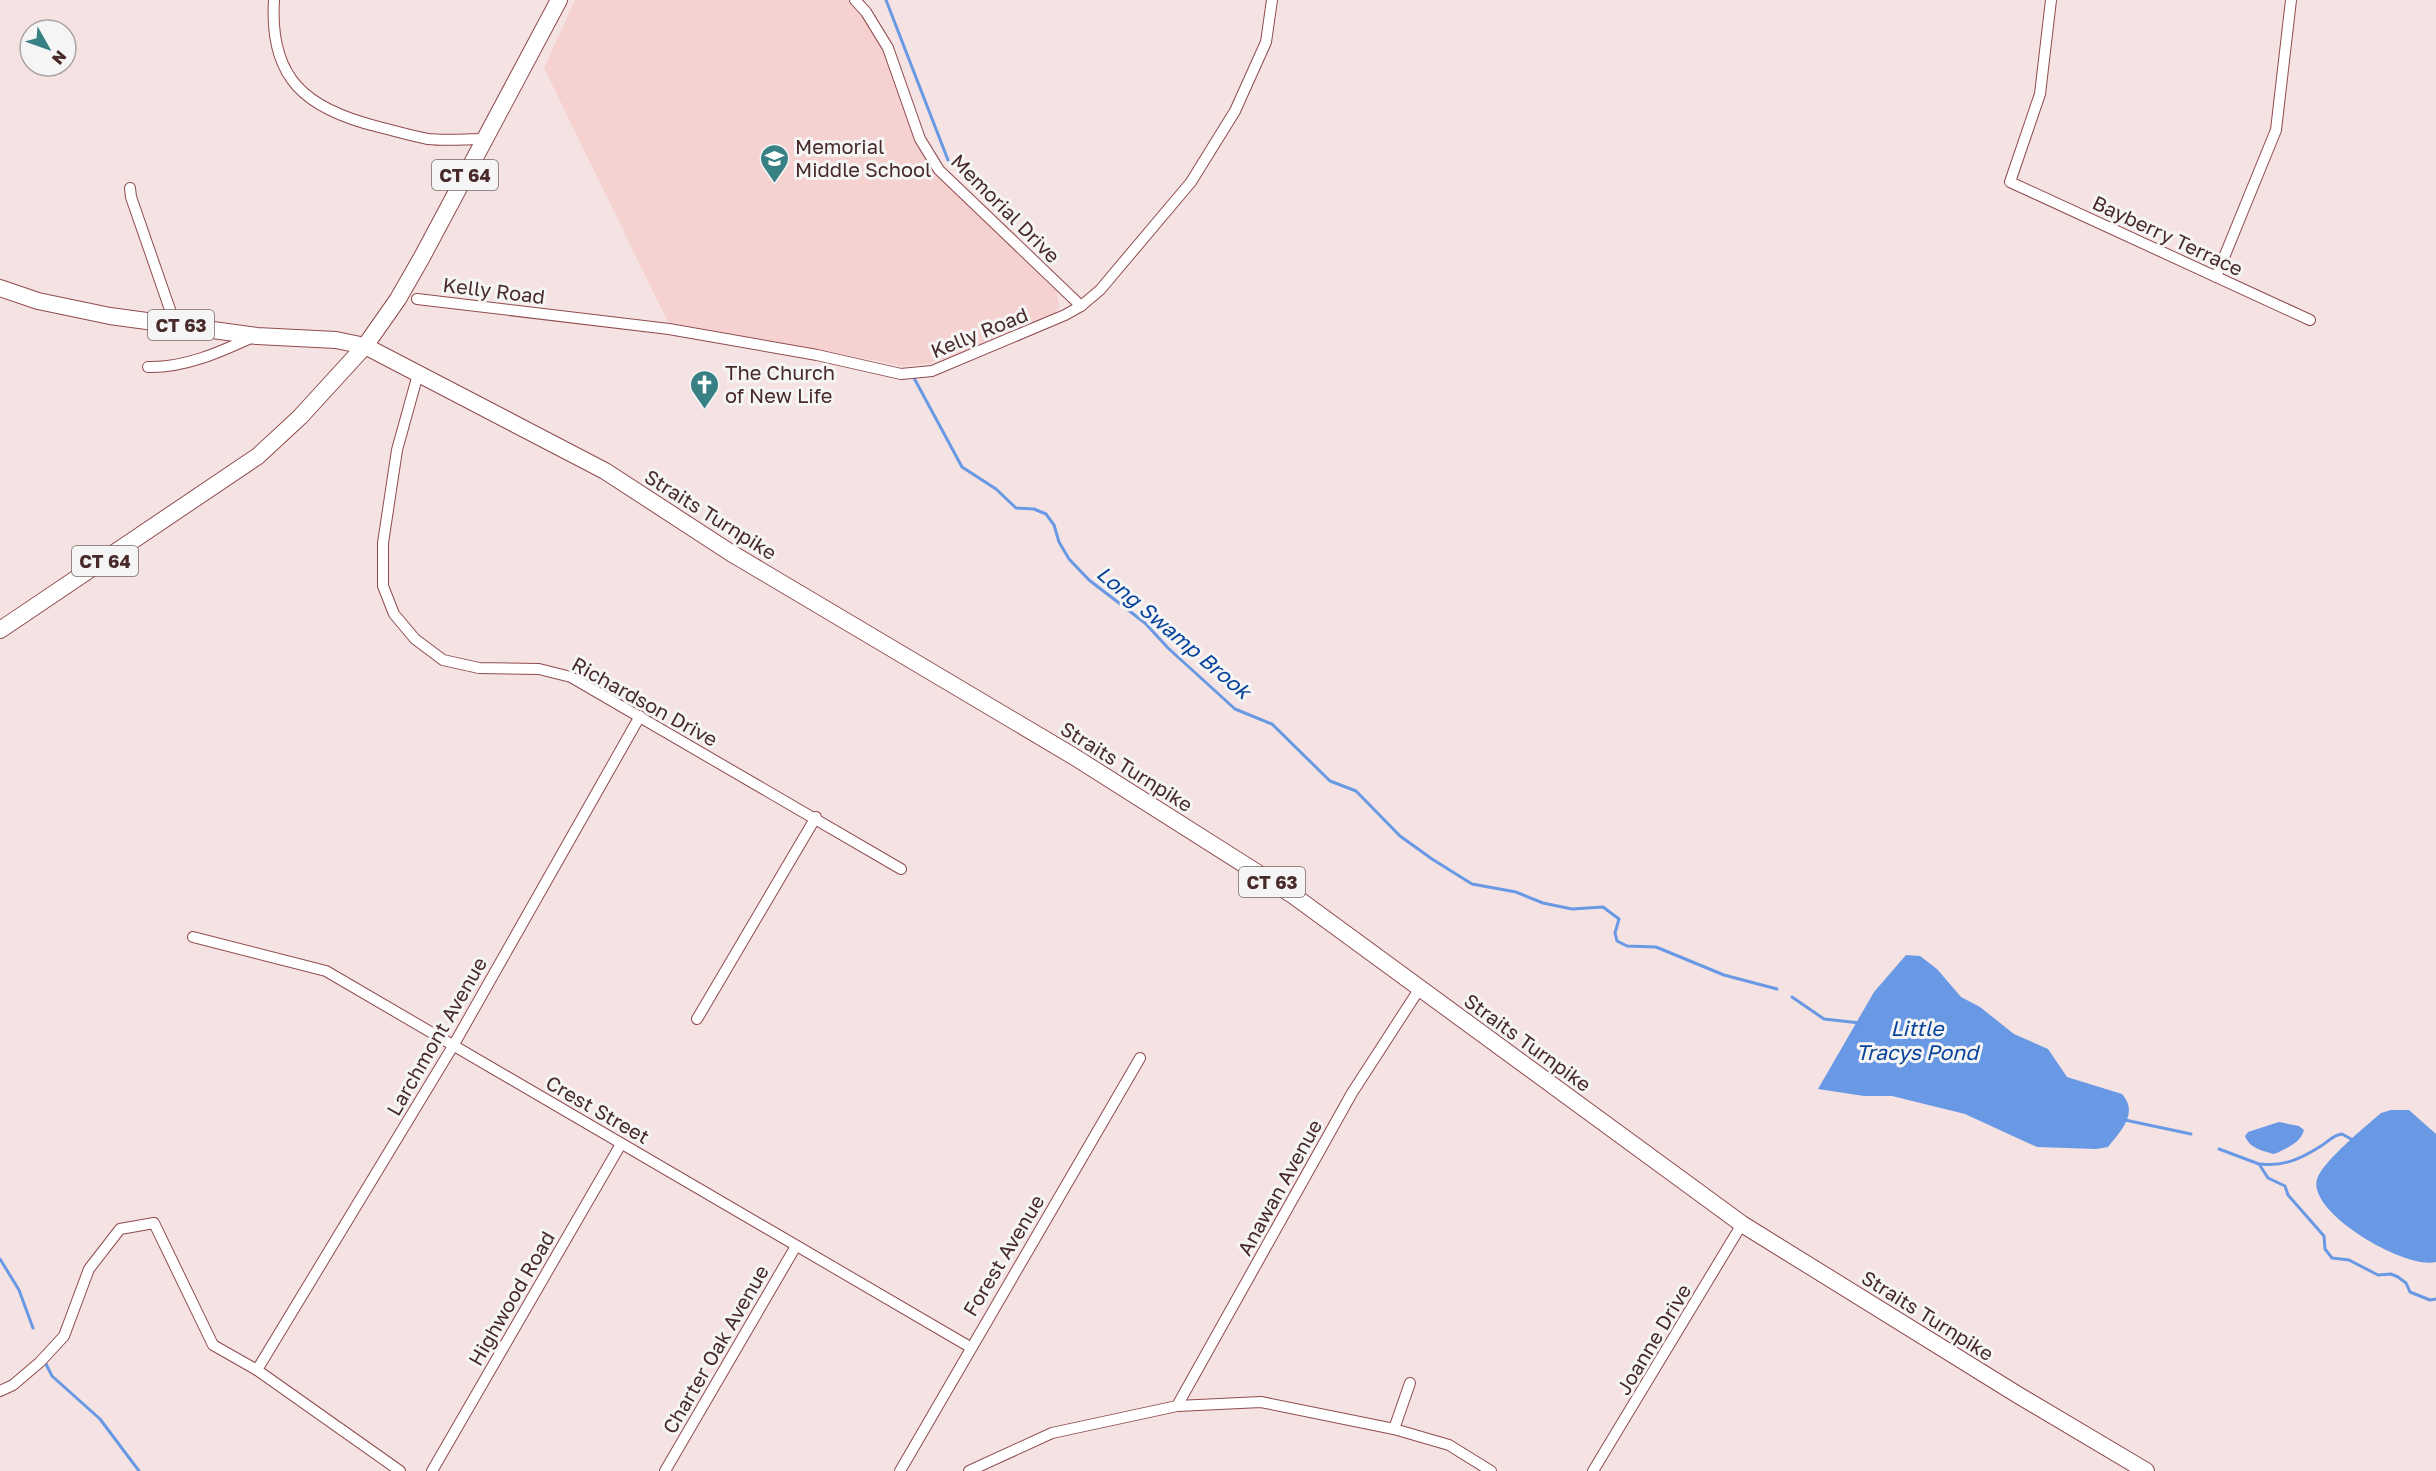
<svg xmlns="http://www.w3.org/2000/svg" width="2436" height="1471" viewBox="0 0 2436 1471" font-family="'Golos Text',sans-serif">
  <rect width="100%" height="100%" fill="#f4e3e2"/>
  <polygon fill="#f5d1d0" points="575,0 848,0 868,22 887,57 917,146 934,171 959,197 1057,292 1059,308 1055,313 1039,320 953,356 931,363 904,366 668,322 544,68"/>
  <g fill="#6998e4">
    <path d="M1906 955 1920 956 1937 969 1961 997 1980 1007 2014 1034 2048 1049 2067 1077 2122 1094C2139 1113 2121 1131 2108 1147L2096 1149 2037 1147 1965 1114 1892 1096H1864L1818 1089 1874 992Z"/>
    <path d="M2391 1110H2409L2436 1134V1262C2406 1270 2307 1213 2317 1179 2323 1161 2366 1126 2381 1113Z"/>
    <path d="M2279 1122 2299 1126 2304 1130C2301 1143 2285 1149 2274 1154 2263 1151 2249 1148 2245 1136L2248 1132Z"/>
  </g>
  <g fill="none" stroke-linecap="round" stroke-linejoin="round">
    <g stroke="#6998e4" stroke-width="3">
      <polyline points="886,0 948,160"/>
      <polyline points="914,378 962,467 996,489 1016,508 1034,509 1046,514 1054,525 1059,542 1069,559 1089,580 1145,623 1168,648 1235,709 1272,724 1330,781 1356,791 1400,836 1432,859 1472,884 1516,892 1543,903 1572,909 1603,907 1619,919 1615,933 1617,941 1627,946 1656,947 1724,975 1777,989"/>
      <polyline points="1792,997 1824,1019 1860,1023"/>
      <polyline points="2125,1120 2191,1134"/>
      <polyline points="2219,1149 2259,1164 2268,1178 2285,1186 2288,1195 2324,1236 2325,1249 2332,1258 2349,1260 2378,1275 2391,1274 2398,1277 2406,1283 2410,1292 2430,1300 2436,1299"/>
      <path d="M2261 1164C2284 1167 2302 1158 2321 1146 2329 1141 2333 1135 2342 1134L2351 1139"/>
      <polyline points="0,1259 19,1290 33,1328"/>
      <polyline points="46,1364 52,1376 100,1419 139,1471"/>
    </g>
    <defs>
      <g id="street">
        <path d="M274 0C269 79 306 109 379 127 395 131 412 136 428 139 446 141 466 139 484 139"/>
        <polyline points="855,0 866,12 888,48 920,139 939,170 1081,306"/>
        <polyline points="2051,0 2040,94 2010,182 2310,320"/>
        <polyline points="130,188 131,197 175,324"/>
        <polyline points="2216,277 2276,130 2291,0"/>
        <polyline points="417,299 669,329 817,355 901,374 932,371 1065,315 1081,306 1100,290 1191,182 1235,111 1266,42 1272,0"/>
        <path d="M148 367C185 368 220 352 253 337"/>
        <polyline points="418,374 397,450 383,543 383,586 394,614 415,639 443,660 479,668 539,669 571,677 901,869"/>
        <polyline points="193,937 326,971 970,1347"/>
        <polyline points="697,1019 816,817"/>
        <polyline points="257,1370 453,1046 640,716"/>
        <polyline points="0,1391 13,1385 40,1362 64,1336 89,1269 120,1229 154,1223 213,1345 257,1370 400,1471"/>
        <polyline points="1177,1406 1352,1093 1420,988"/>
        <polyline points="1394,1429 1410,1383"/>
        <polyline points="432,1471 621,1144"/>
        <polyline points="665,1471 796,1246"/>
        <polyline points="900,1471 1140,1058"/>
        <polyline points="969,1471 1052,1433 1177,1406 1261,1402 1394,1429 1449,1445 1491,1471"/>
        <polyline points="1593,1471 1742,1224"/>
      </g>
      <g id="primary">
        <polyline points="0,288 38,301 110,316 257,336 336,340 365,346 605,471 731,553 1073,756 1294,896 1742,1224 2018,1395 2146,1471"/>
        <polyline points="0,630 258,456 300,417 365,346 398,299 422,257 559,0"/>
      </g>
    </defs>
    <use href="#street" stroke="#904b4d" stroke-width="12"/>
    <use href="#primary" stroke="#904b4d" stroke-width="18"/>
    <use href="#street" stroke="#fff" stroke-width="10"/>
    <use href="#primary" stroke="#fff" stroke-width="16"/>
  </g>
  <defs>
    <symbol id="school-pin" viewBox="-11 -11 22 30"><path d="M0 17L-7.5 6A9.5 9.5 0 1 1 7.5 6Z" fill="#378083" stroke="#f5f5f5"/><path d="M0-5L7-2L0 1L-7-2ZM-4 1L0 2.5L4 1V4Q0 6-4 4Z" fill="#fff"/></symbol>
    <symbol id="church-pin" viewBox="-11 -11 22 30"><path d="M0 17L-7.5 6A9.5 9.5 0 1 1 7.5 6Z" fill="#378083" stroke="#f5f5f5"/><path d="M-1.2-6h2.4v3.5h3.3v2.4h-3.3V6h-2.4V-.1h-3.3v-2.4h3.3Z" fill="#fff"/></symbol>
  </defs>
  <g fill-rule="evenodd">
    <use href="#school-pin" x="758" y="142" width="33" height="45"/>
    <use href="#church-pin" x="688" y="368" width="33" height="45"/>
  </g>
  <g text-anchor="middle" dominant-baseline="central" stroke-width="6" stroke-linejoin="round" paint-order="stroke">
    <g fill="#f5f5f5" stroke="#7c6767" stroke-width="1.5">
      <rect x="432" y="160" width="66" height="30" rx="4.5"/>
      <rect x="148" y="310" width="66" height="30" rx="4.5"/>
      <rect x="72" y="546" width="66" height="30" rx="4.5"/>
      <rect x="1239" y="867" width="66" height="30" rx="4.5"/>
    </g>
    <g font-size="18" font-weight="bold" fill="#482a2a">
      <text x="465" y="175">CT 64</text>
      <text x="181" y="325">CT 63</text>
      <text x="105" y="561">CT 64</text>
      <text x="1272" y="882">CT 63</text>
    </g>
    <g font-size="20" fill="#482a2a" stroke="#f5f5f5" text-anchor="start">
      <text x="795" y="146">Memorial<tspan x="795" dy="23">Middle School</tspan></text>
      <text x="725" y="372">The Church<tspan x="725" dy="23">of New Life</tspan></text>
    </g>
    <g font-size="20" fill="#482a2a" stroke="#f5f5f5">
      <text transform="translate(1006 208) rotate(45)">Memorial Drive</text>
      <text transform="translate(2168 235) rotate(25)">Bayberry Terrace</text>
      <text transform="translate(494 290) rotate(7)">Kelly Road</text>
      <text transform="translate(979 332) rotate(-22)">Kelly Road</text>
      <text transform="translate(711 514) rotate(32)">Straits Turnpike</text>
      <text transform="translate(645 701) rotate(29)">Richardson Drive</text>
      <text transform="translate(1127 766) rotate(32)">Straits Turnpike</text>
      <text transform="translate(436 1036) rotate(-60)">Larchmont Avenue</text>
      <text transform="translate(1528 1042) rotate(36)">Straits Turnpike</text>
      <text transform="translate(598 1109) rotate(30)">Crest Street</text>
      <text transform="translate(1279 1187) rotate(-61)">Anawan Avenue</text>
      <text transform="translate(1003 1255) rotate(-59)">Forest Avenue</text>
      <text transform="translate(511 1298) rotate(-60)">Highwood Road</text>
      <text transform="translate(1928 1315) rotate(32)">Straits Turnpike</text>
      <text transform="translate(1653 1339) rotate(-59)">Joanne Drive</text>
      <text transform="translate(715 1349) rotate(-60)">Charter Oak Avenue</text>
    </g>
    <g font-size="21" font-style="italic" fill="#07439b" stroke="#f5f5f5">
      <text transform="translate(1174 632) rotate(40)">Long Swamp Brook</text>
      <text x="1917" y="1028">Little<tspan x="1917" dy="24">Tracys Pond</tspan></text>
    </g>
  </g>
  <g transform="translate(48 48) rotate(130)"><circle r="28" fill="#f5f5f5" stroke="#b0a4a4" stroke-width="1.5"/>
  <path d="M0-4.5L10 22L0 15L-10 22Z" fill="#378083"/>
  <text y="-9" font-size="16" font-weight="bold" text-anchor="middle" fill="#482a2a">N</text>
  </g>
</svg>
